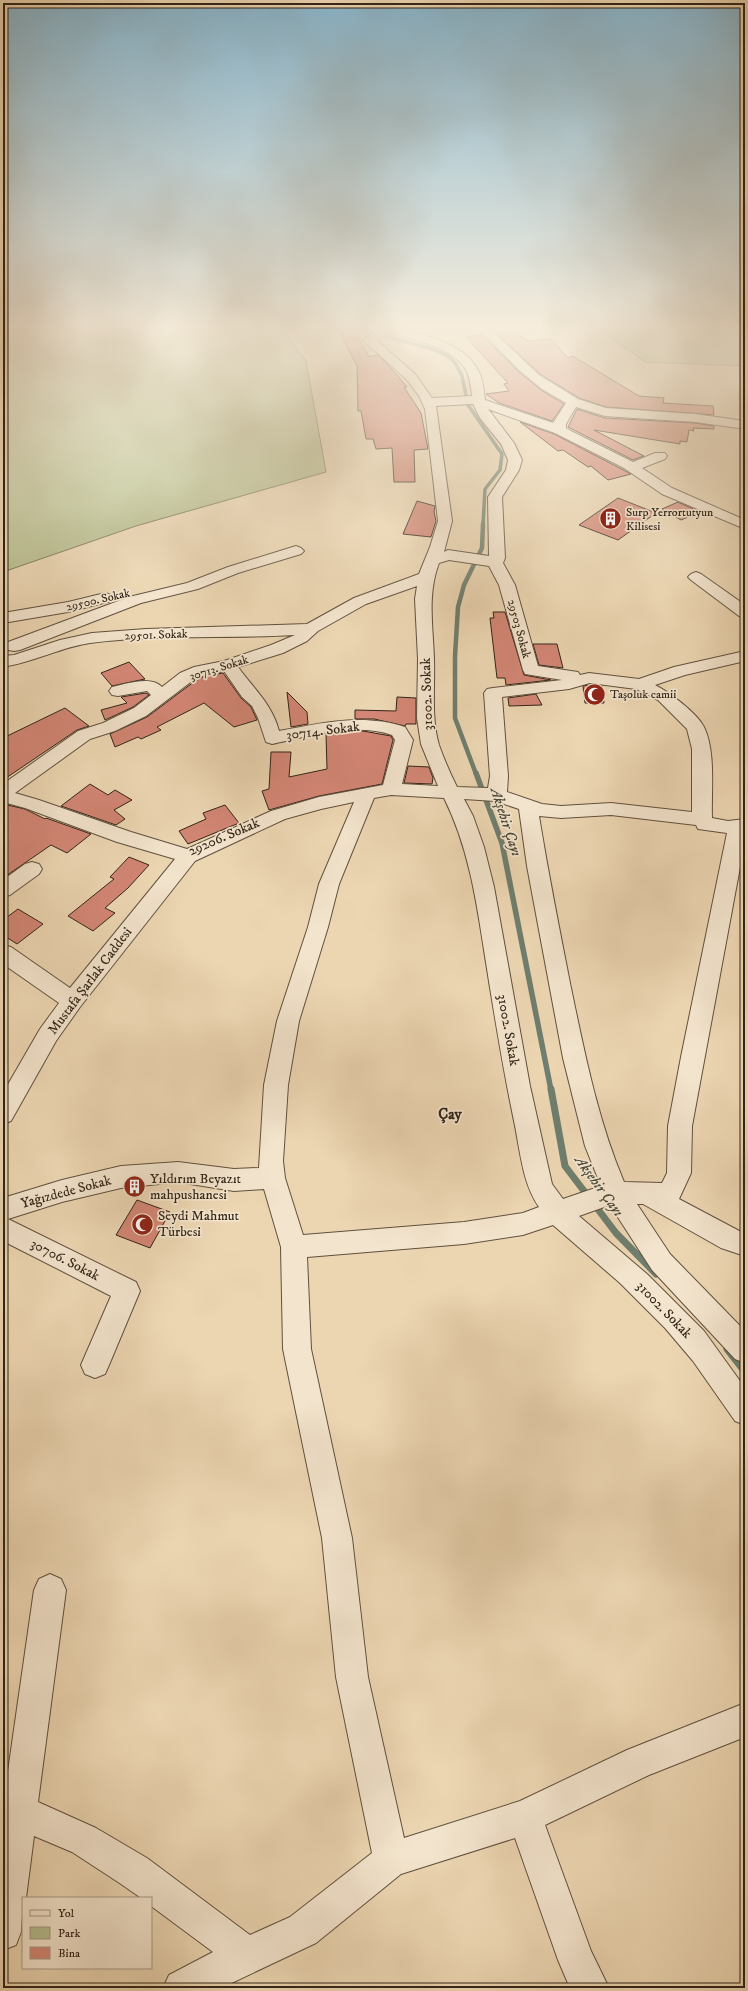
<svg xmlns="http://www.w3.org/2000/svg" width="748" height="1991" viewBox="0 0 748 1991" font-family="'IM FELL DW Pica',serif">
  <rect width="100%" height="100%" fill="#ecd6b2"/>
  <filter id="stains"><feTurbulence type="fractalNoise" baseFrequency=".005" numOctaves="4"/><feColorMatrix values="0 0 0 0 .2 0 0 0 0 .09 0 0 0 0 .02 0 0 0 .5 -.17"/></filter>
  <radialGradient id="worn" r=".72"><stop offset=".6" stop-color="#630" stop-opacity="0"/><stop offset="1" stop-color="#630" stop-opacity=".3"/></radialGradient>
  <g fill="#b6be8d" stroke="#747152">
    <polygon points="3,327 281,327 306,361 326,472 136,526 3,572"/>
    <polygon points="596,327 745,327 745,366 645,362"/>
  </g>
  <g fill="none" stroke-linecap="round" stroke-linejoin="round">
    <polyline stroke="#6f7e6e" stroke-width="3.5" points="359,327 384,336 432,349 448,356 455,363 462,376 468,405 502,454 500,470 485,489 483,525"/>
    <polyline stroke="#6f7e6e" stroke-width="4.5" points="476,774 455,718 455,656 458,607 464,585 482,548 483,524"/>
    <polyline stroke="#6f7e6e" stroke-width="5.5" points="476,773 502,843 551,1090"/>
    <g stroke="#6f7e6e" stroke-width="7">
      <polyline points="551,1089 565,1166 616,1233 656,1274"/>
      <polyline points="727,1349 745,1372"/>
    </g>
  </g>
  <g fill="#d38675" stroke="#312417">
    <polygon points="337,327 352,327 369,357 378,355 392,369 407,387 404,387 421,413 428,449 414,450 415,482 394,482 392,448 376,449 373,439 366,439 361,411 358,411 357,366"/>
    <polygon points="515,330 527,341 551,339 568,358 573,356 639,396 664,398 663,403 713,406 714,415 606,407 579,398 540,374 496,333"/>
    <polygon points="482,335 519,372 541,390 564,404 552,421 499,403 486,394 509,391 504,384 508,383 466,337"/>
    <polygon points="577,409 605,418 695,423 714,426 714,429 693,428 694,431 689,430 687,442 680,441 680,444 594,430 644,456 633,460 568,427"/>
    <polygon points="520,422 554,434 631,474 608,480 591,466 588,467 563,450 558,451"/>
    <polygon points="618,498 656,513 618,540 579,525"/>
    <polygon points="417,501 435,506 434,512 436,521 431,537 403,534"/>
    <polygon points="678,502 700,512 681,520 662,509"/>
    <polygon points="493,612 505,612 524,675 551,680 506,685 505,678 497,678 490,618 494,618"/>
    <polygon points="533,644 557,644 563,668 539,665"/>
    <polygon points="129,662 145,679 112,686 101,673"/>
    <polygon points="223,673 241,698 251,707 257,720 234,727 204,703 157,727 161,730 141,739 138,737 115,747 110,734 147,717 195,681 205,676"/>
    <polygon points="588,685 602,686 604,703 585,703 583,686"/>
    <polygon points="287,692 307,712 308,724 291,727"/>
    <polygon points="146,693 149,695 133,707 105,720 101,710 127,703 121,697"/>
    <polygon points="536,694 542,705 509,706 508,698"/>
    <polygon points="397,697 416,698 416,724 406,724 405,726 374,719 355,719 355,710 396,711"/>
    <polygon points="65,708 89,726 77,730 3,780 3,738"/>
    <polygon points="363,731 391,736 393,740 382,784 319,796 269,810 262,791 269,789 271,752 291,752 289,777 327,769 326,734"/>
    <polygon points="408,766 429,767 433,778 432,784 404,783"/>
    <polygon points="90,784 108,795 115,790 132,800 114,810 125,819 116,825 61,806"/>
    <polygon points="3,804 25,809 45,819 46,818 91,834 67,853 51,845 3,878"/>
    <polygon points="225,805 239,823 188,844 179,831 206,819 203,813"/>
    <polygon points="129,857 149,865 128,888 105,908 115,913 93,931 68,916 114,879 110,877"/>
    <polygon points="18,909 43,924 17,944 3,935 3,920"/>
    <polygon points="137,1200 170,1212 150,1248 116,1235"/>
  </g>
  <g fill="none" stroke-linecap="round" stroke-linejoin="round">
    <defs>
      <g id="minor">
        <path d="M380 327H407L405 330C432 337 466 345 479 372 483 380 484 391 485 400L553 423 566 403 542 389 520 371 477 327H488L539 375 578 399 606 408 695 414 745 421V429L695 422 605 416 576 407 566 424V428L571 431 633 462 655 453H665L667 456 665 459 642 468 672 488 745 520V529L662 494 624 468 555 433 488 409 514 443 522 460 519 470 502 497 505 558 503 563 515 585 538 666 578 672 580 675 589 673 639 679 674 667 745 651V661L685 675 655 685C669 692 697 713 704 727 716 751 711 792 712 818L728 821 745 819V840L692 1126 691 1173 679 1199 745 1234V1256L721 1248 643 1204H637L670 1254 745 1331V1363L735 1359 652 1270 610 1205 579 1216 647 1274 704 1331 745 1388V1425L735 1421 693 1361 665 1328 620 1283 553 1225 523 1235 464 1244 307 1257 311 1349 352 1538 368 1677 404 1838 520 1801 627 1750 745 1703V1737L649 1775 545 1825 591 1951 609 1988H570L558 1960 515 1838 401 1874 316 1943 221 1988H163L169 1975 213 1952 151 1906V1898H141L121 1884 72 1852 34 1836 26 1898H23L21 1932 16 1945 3 1950V1806L34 1590 39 1579 50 1574 61 1579 66 1590 38 1802 96 1828 147 1858 250 1935 290 1917 372 1853 336 1677 322 1538 283 1349 281 1247 264 1189 234 1191 178 1182 121 1188 62 1202 8 1219 136 1282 140 1291 109 1365 105 1374 95 1378 85 1374 81 1365 111 1296 3 1241V1198L62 1180 121 1166 178 1162 234 1169 259 1168 264 1085 277 1021 308 927 319 884 354 802 321 809 285 819 195 861 80 1007 56 1041 11 1121 3 1124V1093L40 1029 59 1003 3 964V945L11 947 70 988 175 859 117 842 25 808 3 802V784L78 731 103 723 134 708 151 695 147 691 118 696 112 695 109 691 112 687C126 684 151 675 162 687L180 673 194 667 224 661 271 645 295 635C227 639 158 634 90 643 62 647 36 661 8 666H3V656L14 655 60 640 92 633 146 629 307 624 354 598 419 574 430 547 438 521 425 409 419 396 407 380 363 340ZM388 332C411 339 455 347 467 372 470 379 471 388 472 396L432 398 415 374 376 340ZM473 404 480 418 501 444 508 460 506 470 488 497 489 556 448 550 444 552 452 521 436 406ZM449 560 489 566 499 585 523 670 525 674 562 680 493 688 487 689 484 693 490 776 488 788 457 787C450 773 444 759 439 745 431 717 435 687 434 659 433 626 427 595 439 563ZM417 586 415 599 418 659 417 718 421 744 438 786 402 784 413 740 405 727C363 713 321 723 279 731 272 704 254 689 238 667L283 653 307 641 318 631 366 604ZM224 671 242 697 252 706 258 718 266 742 272 744C309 736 355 722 392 735L395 740 383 785 319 797 271 811 187 849 131 832 39 800 15 793 90 739 115 731 146 716 192 681 205 675ZM590 683 636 689 658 700 687 729 692 749V812L611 803 561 806 542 804 507 792 508 776 502 697 569 689ZM391 795 444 798C468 846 476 898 484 950 493 1007 502 1064 514 1121 520 1149 522 1183 539 1207L523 1213 464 1222 303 1235 285 1178 283 1161 288 1085 299 1021 328 927 339 884 374 798ZM464 799 495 801 519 809 527 866 563 1058 585 1146 601 1186 563 1199 552 1184 530 1086 494 887 484 847 473 816ZM611 815 696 825 698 829 727 833 681 1057 668 1126 667 1173 662 1183 624 1182C597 1118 584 1050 570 983 559 927 548 872 539 816L561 818Z"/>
        <polygon points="296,546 301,548 304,551 301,554 238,573 198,589 141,603 20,650 14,651 8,650 6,646 8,642 129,597 187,583 228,567"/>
        <polygon points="696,572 701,574 745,605 745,618 739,616 691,580 688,577 691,574"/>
        <polygon points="105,593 111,595 113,598 111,601 68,612 3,623 3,613 68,602"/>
        <polygon points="32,862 39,864 42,869 39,874 10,895 3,897 3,880 25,864"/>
      </g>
    </defs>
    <use href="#minor" stroke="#60503e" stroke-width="2"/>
    <use href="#minor" fill="#f3e4cd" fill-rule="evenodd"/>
  </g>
  <linearGradient id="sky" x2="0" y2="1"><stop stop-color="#88b6ce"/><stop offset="0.54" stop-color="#f6eddc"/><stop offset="1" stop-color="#f6eddc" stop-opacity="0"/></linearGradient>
  <rect width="748" height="605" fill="url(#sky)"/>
  <defs>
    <symbol id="building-disc" viewBox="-11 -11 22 22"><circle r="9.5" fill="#8f2418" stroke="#f3e4cd"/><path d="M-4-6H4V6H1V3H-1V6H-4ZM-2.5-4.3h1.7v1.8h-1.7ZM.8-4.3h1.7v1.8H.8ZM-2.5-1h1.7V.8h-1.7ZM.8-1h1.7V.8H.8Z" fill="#fff"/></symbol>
    <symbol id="mosque-disc" viewBox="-11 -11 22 22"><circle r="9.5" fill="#8f2418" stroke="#f3e4cd"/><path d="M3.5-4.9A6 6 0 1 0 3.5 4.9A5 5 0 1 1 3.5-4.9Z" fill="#fff"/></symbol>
  </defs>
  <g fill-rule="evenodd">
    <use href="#building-disc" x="598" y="506" width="25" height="25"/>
    <use href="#mosque-disc" x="582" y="682" width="25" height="25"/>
    <use href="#building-disc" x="122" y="1174" width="25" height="25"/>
    <use href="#mosque-disc" x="130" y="1212" width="25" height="25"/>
  </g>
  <g text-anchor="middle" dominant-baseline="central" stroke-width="3.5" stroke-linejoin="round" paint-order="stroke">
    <g font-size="12" fill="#312417" stroke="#f3e4cd" text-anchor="start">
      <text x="626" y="512">Surp Yerrortutyun<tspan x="626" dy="14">Kilisesi</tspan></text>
      <text x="610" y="694">Taşoluk camii</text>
    </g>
    <g font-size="12" fill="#312417" stroke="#f3e4cd">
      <text transform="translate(98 600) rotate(-13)">29500. Sokak</text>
      <text transform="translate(519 629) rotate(75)">29503 Sokak</text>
      <text transform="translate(156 635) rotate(-2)">29501. Sokak</text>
      <text transform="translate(219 668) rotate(-17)">30713. Sokak</text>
    </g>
    <g font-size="14" fill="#312417" stroke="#f3e4cd">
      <text transform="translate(427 694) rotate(-92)">31002. Sokak</text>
      <text transform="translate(323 731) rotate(-7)">30714. Sokak</text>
      <text transform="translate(224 837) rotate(-23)">29206. Sokak</text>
      <text transform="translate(90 981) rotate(-53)">Mustafa Şarlak Caddesi</text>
      <text transform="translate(508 1030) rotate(80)">31002. Sokak</text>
      <text transform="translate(66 1192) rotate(-15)">Yağızdede Sokak</text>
      <text transform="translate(65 1260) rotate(27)">30706. Sokak</text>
      <text transform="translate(664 1310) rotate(46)">31002. Sokak</text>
    </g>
    <g font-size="14" fill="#312417" stroke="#f3e4cd" text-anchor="start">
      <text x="150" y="1179">Yıldırım Beyazıt<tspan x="150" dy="16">mahpushanesi</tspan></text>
      <text x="158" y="1216">Seydi Mahmut<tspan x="158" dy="16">Türbesi</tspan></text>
    </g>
    <g font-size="15" font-style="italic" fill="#4b4a3b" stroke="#f3e4cd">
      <text transform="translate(506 822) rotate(72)">Akşehir Çayı</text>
      <text transform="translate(599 1186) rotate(54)">Akşehir Çayı</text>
    </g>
    <g font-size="15" font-weight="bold" fill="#312417" stroke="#f3e4cd">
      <text x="450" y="1114">Çay</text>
    </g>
  </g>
  <rect width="748" height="1991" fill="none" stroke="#ecd6b2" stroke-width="16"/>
  <rect x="4" y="4" width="740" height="1983" fill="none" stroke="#312417" stroke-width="2"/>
  <rect x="8" y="8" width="732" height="1975" fill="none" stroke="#312417"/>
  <rect x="22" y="1897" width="130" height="72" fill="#f3e4cd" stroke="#a59784"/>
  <rect x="30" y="1910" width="20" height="6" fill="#f3e4cd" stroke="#a59784"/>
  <text x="58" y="1917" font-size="12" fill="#312417">Yol</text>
  <rect x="30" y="1927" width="20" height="12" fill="#b6be8d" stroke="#a59784"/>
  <text x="58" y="1937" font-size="12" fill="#312417">Park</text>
  <rect x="30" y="1947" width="20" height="12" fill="#d38675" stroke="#a59784"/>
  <text x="58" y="1957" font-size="12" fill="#312417">Bina</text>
  <rect width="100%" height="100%" filter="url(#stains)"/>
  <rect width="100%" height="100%" fill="url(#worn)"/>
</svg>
